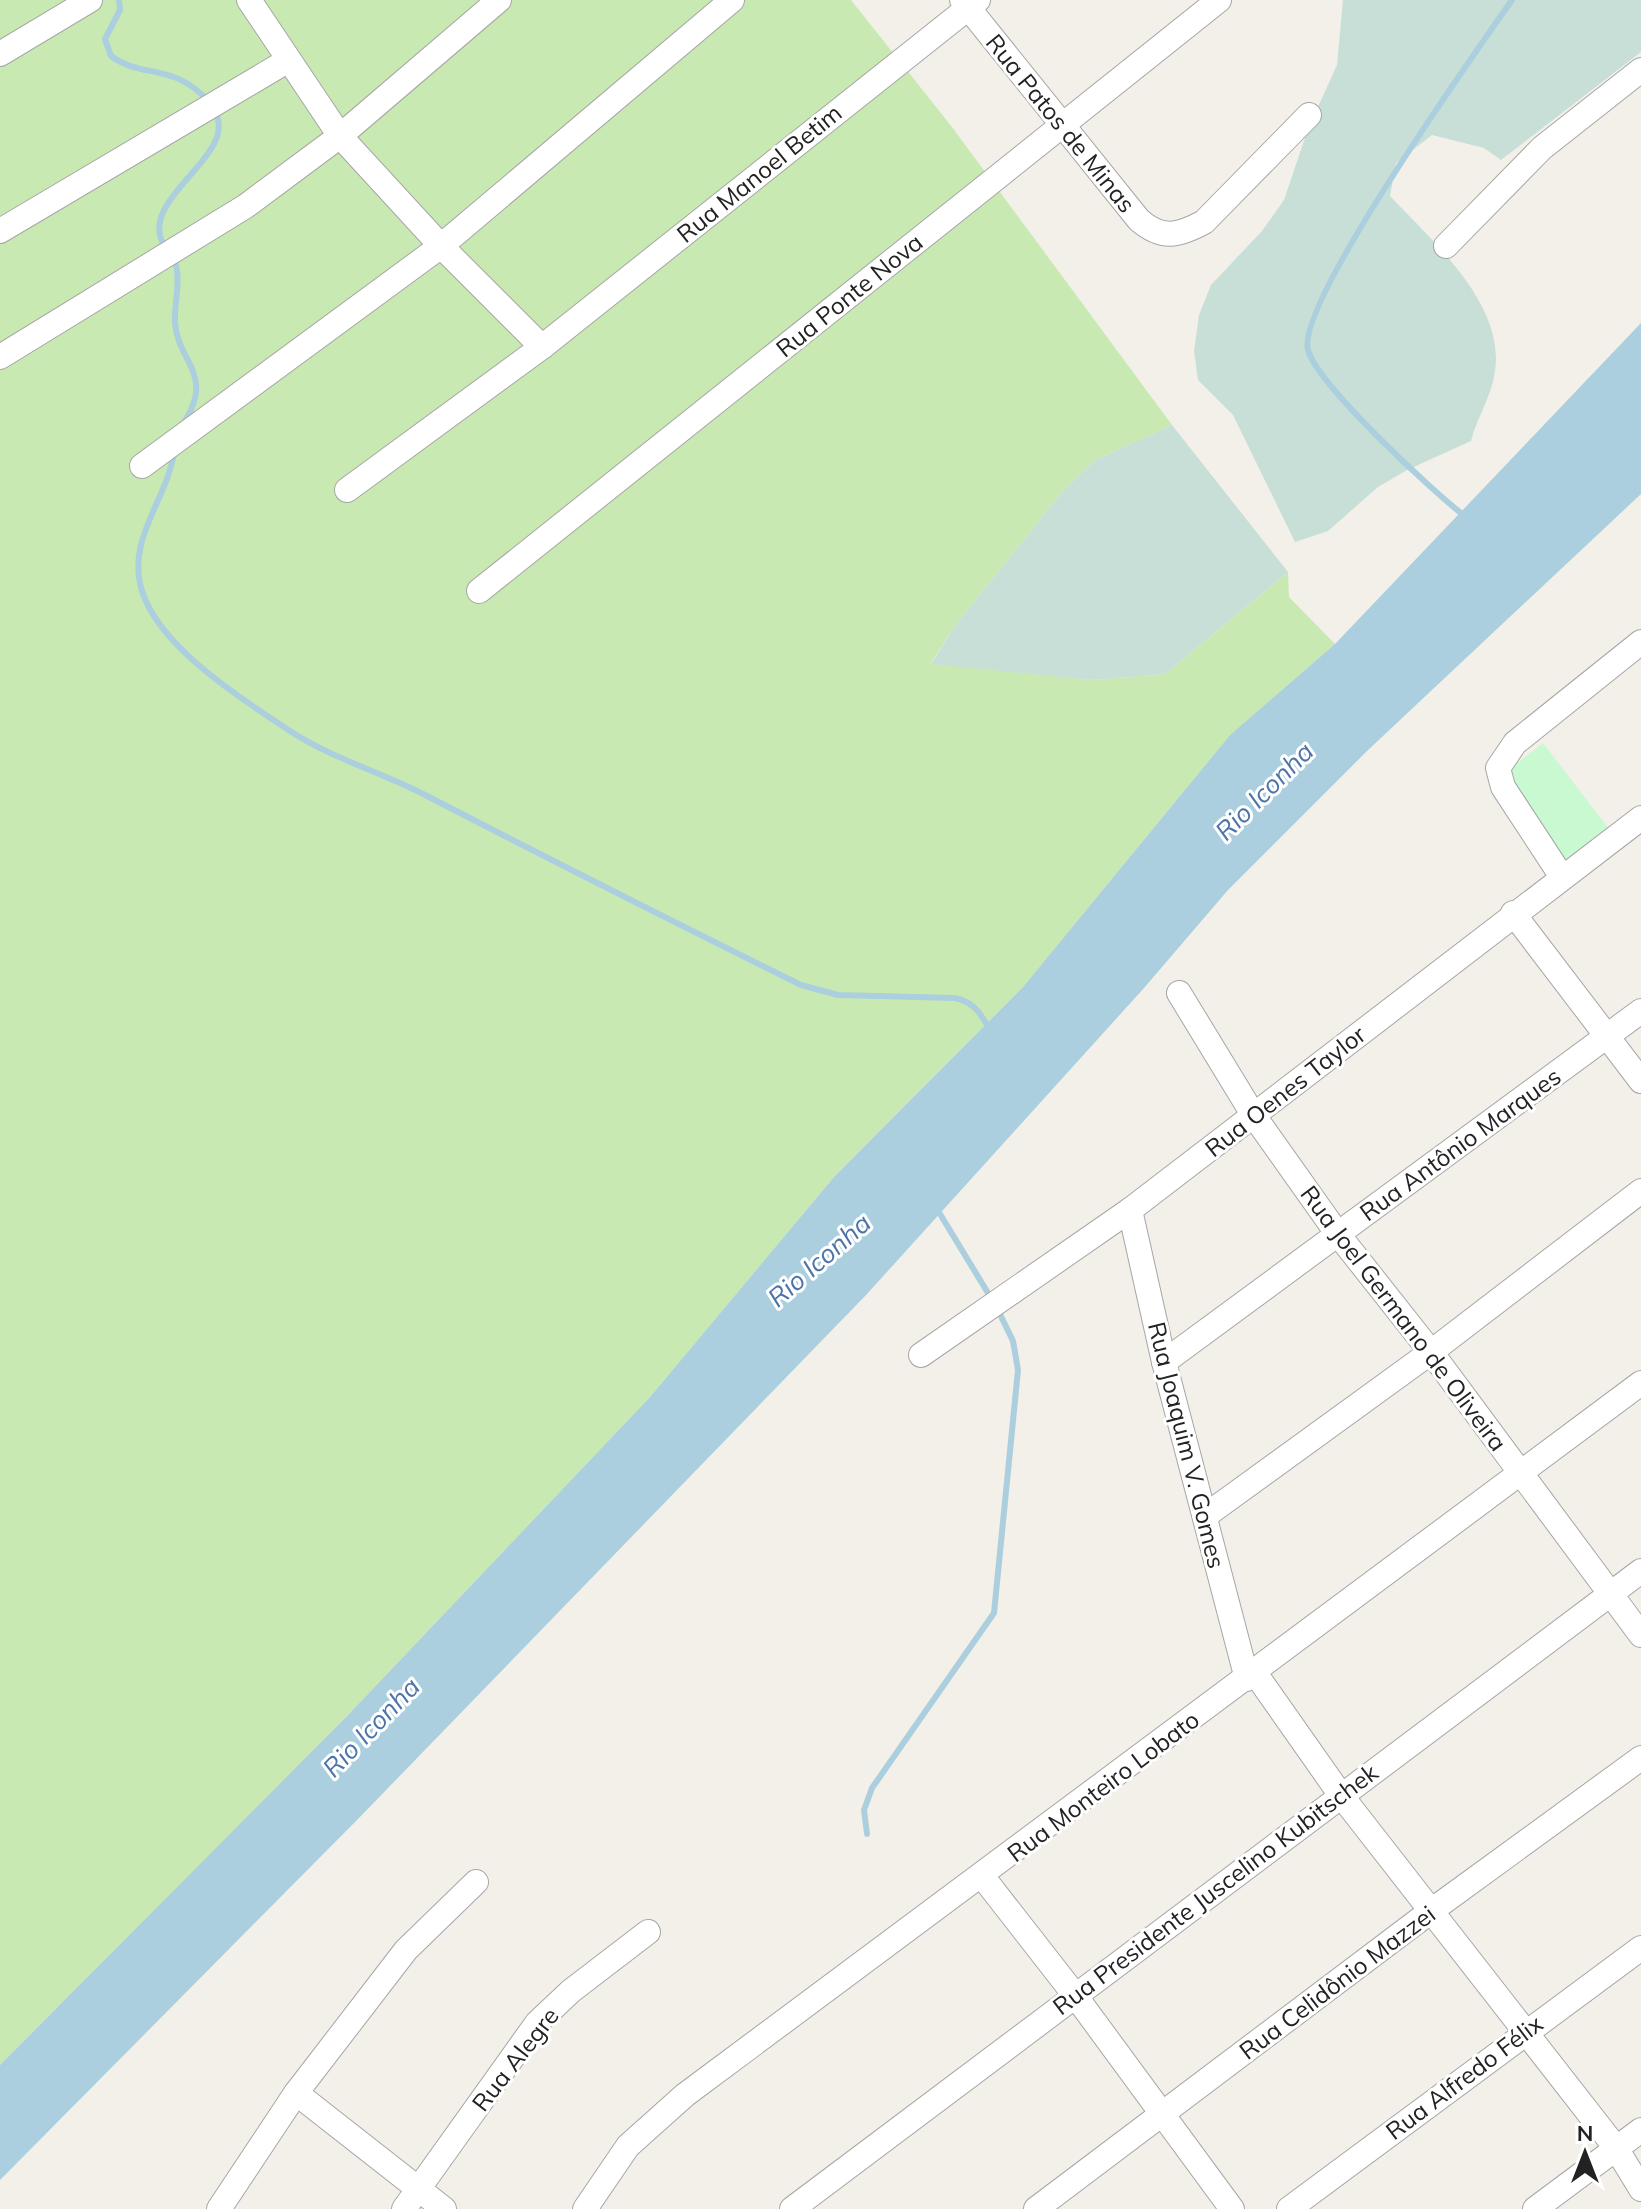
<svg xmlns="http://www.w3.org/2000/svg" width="1641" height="2209" viewBox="0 0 1641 2209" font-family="Mulish,sans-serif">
  <rect width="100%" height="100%" fill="#f2f0e9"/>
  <polygon fill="#c9e9b2" points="0,0 851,0 952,127 1172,425 1095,460 1061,493 956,624 931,663 1091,680 1165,674 1288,572 1289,597 1335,644 1230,735 1023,987 834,1177 650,1397 348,1715 0,2065"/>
  <g fill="#c7dfd6">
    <path d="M1343 0H1641V52L1501 160 1484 148 1432 135 1396 163 1390 196C1431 240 1505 303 1495 371 1492 396 1477 417 1471 441L1407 470 1378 487 1328 531 1295 542 1233 415 1198 380 1194 351 1199 315 1211 285 1262 231 1284 200 1308 129 1337 65Z"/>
    <polygon points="1172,425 1288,572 1165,674 1091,680 931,664 956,624 1061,493 1095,460"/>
  </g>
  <polygon fill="#c9f9d1" points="1543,743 1616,838 1560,885 1494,781"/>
  <polygon fill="#abcfde" points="1641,323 1641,494 1367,751 1228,890 1144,988 867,1294 358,1819 0,2180 0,2065 348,1715 650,1397 834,1177 1023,987 1230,735 1335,644"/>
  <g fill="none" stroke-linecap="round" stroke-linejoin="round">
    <g stroke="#abcfde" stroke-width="6">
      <path d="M119 0 120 10 105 39 111 56C142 79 174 62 209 102"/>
      <path d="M165 247C134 199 240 156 215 112"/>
      <path d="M174 259C182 279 174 301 175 322 177 362 216 374 183 424"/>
      <path d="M174 453C166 502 126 539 142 591 160 648 242 699 290 731 331 758 383 773 427 796 551 860 676 923 801 985L838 995 955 998C973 1002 980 1012 988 1027"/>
      <path d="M1466 517C1433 492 1317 384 1308 350 1295 305 1477 50 1512 0"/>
      <polyline points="937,1209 991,1298"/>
      <polyline points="867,1834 864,1810 872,1788 994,1613 1018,1370 1013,1341 997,1308"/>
    </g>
    <defs>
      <g id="minor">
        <polyline points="249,0 340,136 441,246 542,347"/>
        <path d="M962 0 1139 220C1162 240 1178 236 1204 222L1309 115"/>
        <polyline points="0,54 90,0"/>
        <polyline points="0,231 287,61"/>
        <polyline points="1446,246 1542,148 1641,70"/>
        <polyline points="0,357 246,206 340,136 499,0"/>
        <polyline points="142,466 441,246 732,0"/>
        <polyline points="347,490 542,347 978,0"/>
        <polyline points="479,591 1219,0"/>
        <polyline points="1562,877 1503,787 1498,768 1515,743 1641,642"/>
        <polyline points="1513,913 1641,1081"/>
        <polyline points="1179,993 1254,1116 1337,1233 1431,1352 1641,1635"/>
        <polyline points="1130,1210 1164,1362 1247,1679"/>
        <polyline points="921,1355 1130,1210 1641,818"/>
        <polyline points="1164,1362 1641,1011"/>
        <polyline points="1205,1516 1431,1352 1641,1191"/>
        <polyline points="1255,1673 1340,1794 1616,2148 1641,2189"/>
        <polyline points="982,1876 1074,1994 1232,2209"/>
        <polyline points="296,2093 444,2209"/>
        <polyline points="219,2209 296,2093 406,1950 476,1882"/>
        <polyline points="404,2209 537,2023 571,1991 648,1932"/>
        <polyline points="585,2209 628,2146 685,2095 1641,1383"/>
        <polyline points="792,2209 1641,1571"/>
        <polyline points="1036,2209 1431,1911 1641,1758"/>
        <polyline points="1289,2209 1641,1948"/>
        <polyline points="1535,2209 1641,2130"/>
      </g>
    </defs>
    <use href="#minor" stroke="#a6a6a6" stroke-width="26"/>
    <use href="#minor" stroke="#fff" stroke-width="24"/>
  </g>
  <g text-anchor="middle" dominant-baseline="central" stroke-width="6" stroke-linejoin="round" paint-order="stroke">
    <g font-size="24" fill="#222" stroke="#fff">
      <text transform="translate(1061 123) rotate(51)">Rua Patos de Minas</text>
      <text transform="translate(759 173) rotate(-39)">Rua Manoel Betim</text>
      <text transform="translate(849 295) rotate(-39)">Rua Ponte Nova</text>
      <text transform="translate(1285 1091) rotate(-38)">Rua Oenes Taylor</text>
      <text transform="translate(1460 1144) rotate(-36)">Rua Antônio Marques</text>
      <text transform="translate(1404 1318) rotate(53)">Rua Joel Germano de Oliveira</text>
      <text transform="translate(1187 1445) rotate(76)">Rua Joaquim V. Gomes</text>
      <text transform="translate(1103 1786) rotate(-37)">Rua Monteiro Lobato</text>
      <text transform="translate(1215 1889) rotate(-37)">Rua Presidente Juscelino Kubitschek</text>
      <text transform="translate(1337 1982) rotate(-37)">Rua Celidônio Mazzei</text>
      <text transform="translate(515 2059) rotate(-52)">Rua Alegre</text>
      <text transform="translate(1464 2077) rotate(-37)">Rua Alfredo Félix</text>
    </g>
    <g font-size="26" font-style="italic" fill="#4d74a8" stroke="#fff">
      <text transform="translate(1264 791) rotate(-45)">Rio Iconha</text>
      <text transform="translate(819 1260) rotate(-41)">Rio Iconha</text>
      <text transform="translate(371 1727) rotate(-46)">Rio Iconha</text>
    </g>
  </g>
  <g transform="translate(1585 2153)" stroke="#ffffff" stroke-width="6" paint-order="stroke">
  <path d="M0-6L14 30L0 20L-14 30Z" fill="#222222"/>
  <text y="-12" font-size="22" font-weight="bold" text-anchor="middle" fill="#222222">N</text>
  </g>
</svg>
